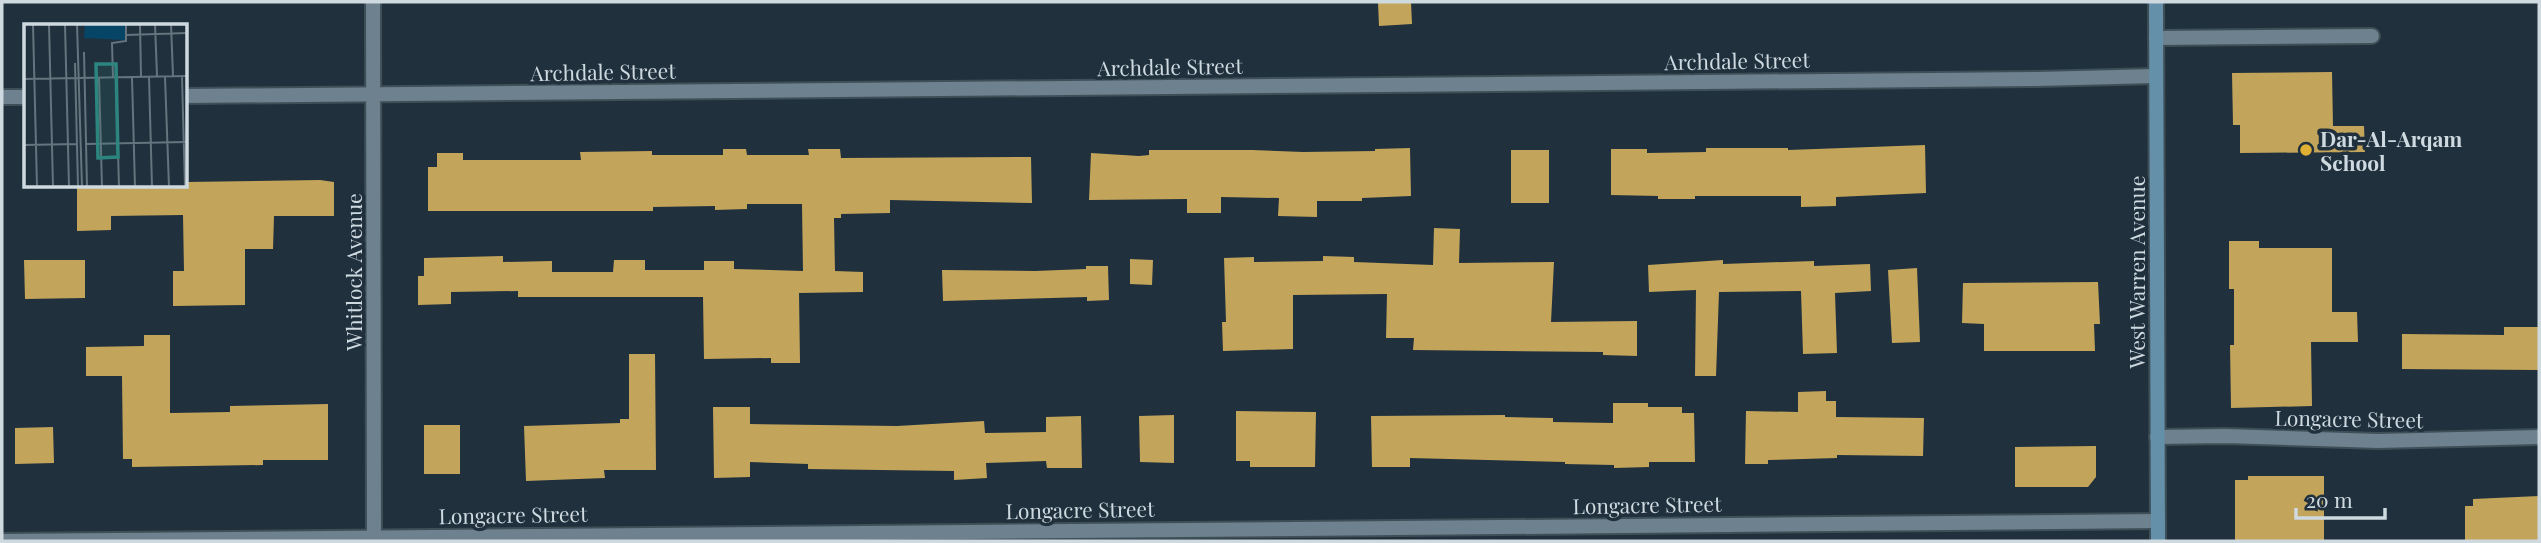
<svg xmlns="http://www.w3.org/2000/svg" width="2541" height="543" viewBox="0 0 2541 543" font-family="'Playfair Display',serif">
  <rect width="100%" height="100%" fill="#20313d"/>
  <g fill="#c3a45b">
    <polygon points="1378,2 1411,2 1412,24 1379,26"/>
    <polygon points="2332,72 2333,126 2364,126 2365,152 2240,153 2240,125 2233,125 2232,73"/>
    <polygon points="1925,145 1926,193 1836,197 1836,206 1801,207 1801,196 1695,196 1695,199 1658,199 1658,196 1611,195 1611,149 1647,149 1647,153 1706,152 1706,148 1788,148 1788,150"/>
    <polygon points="1410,148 1411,196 1362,198 1362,201 1317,201 1317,217 1278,216 1279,198 1221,197 1221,213 1187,213 1187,199 1089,200 1091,153 1139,156 1149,155 1149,150 1252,150 1303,152 1375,151 1375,149"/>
    <polygon points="723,149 746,149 747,155 809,155 808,149 840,149 841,158 1031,157 1032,203 890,200 890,213 841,214 841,218 834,218 835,271 863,272 863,292 799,293 800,363 771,363 771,358 704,359 703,297 518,297 518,291 451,292 451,304 418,305 418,276 424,276 424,258 503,256 503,262 552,261 552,272 613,272 614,260 645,260 645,270 704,270 704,261 734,261 734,269 803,271 802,204 747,204 747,209 715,210 715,206 653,207 653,211 428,211 428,167 437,167 437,153 463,153 463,160 581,160 580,152 652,151 652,155 723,155"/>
    <rect x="1511" y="150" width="38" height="53"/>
    <polygon points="320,180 334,182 334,216 274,216 273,249 245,249 245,305 173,306 173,271 184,271 183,215 111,216 111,230 77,231 77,186 186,186 186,182"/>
    <polygon points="1434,228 1460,229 1459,263 1554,262 1551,322 1637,321 1637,356 1603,355 1603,352 1413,350 1414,338 1386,338 1387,294 1293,295 1293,349 1223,351 1222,322 1226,322 1224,258 1254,257 1254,262 1323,261 1323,256 1354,257 1354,262 1433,265"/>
    <polygon points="2229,241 2259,241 2259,248 2332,248 2332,312 2357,312 2358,342 2311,342 2312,406 2231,408 2230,345 2234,345 2234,289 2229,289"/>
    <polygon points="1130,259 1153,260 1152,285 1130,284"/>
    <polygon points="24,260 85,260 85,298 25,299"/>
    <polygon points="1723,260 1723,264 1814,261 1814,266 1870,264 1871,291 1835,293 1837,353 1803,354 1801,291 1719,292 1716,376 1695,376 1696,290 1649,292 1648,265"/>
    <polygon points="1086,266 1108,266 1109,300 1087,301 1087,297 943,301 942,270 1035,271 1086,269"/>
    <polygon points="1917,268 1920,342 1892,343 1888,270"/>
    <polygon points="2098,282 2100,324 2094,324 2095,351 1984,351 1984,324 1962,323 1963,283"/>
    <polygon points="2504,327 2539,327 2538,370 2402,369 2402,334 2504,335"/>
    <polygon points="144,335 170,335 170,413 230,412 230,406 328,404 328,460 263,460 263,465 132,467 132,459 123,459 122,376 86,376 86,347 144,346"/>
    <polygon points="629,354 655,354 656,470 604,470 605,478 526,481 524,426 620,423 620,419 629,419"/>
    <polygon points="1826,391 1826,401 1836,401 1836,417 1924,418 1923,456 1837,455 1837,458 1768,460 1768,464 1745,464 1746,411 1798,412 1798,392"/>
    <polygon points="1613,403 1648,403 1648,407 1682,407 1682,413 1694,413 1695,462 1649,462 1649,467 1614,468 1614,465 1565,464 1565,462 1410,458 1410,467 1372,467 1371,416 1505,415 1505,417 1553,418 1553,422 1613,423"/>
    <polygon points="713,407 750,407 750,424 897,426 984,421 985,433 1046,432 1046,417 1081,416 1082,468 1047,468 1046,461 986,463 987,478 954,480 954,471 808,469 808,464 750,462 750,477 714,478"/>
    <polygon points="1236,411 1316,412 1315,467 1250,467 1250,461 1236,461"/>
    <polygon points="1174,415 1174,463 1140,462 1139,416"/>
    <rect x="424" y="425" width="36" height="49"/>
    <polygon points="53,427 54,463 15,464 15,428"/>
    <polygon points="2096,446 2096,477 2088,487 2015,487 2015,447"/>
    <polygon points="2248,476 2324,476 2324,541 2235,541 2235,480 2248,480"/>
    <polygon points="2539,496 2539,540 2465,541 2465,506 2473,506 2473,499"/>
  </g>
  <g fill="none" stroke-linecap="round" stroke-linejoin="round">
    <defs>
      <g id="street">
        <polyline points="373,2 374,541"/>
        <polyline points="2156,38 2372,36"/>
        <polyline points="186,96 2037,79 2156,76"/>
        <polyline points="2,97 26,97"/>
        <polyline points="2157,437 2225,436 2378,441 2539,437"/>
        <polyline points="2,541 2158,521"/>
      </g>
      <polyline id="secondary" points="2156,2 2158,541"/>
    </defs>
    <use href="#street" stroke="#3f4f58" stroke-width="18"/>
    <use href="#secondary" stroke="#3f4f58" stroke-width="18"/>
    <use href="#street" stroke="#6d818e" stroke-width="14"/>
    <use href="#secondary" stroke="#6590aa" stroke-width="14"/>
  </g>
  <circle fill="#dfb034" stroke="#20313d" stroke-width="2.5" cx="2306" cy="150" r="7"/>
  <g text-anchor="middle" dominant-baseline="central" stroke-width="7" stroke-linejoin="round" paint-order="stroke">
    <g font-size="21" fill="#ced9e0" stroke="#20313d">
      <text transform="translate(1737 60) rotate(-1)">Archdale Street</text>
      <text transform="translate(1170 66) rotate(-1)">Archdale Street</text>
      <text transform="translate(603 71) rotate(-1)">Archdale Street</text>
      <text transform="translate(353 272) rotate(-90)">Whitlock Avenue</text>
      <text transform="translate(2136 272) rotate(-90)">West Warren Avenue</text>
      <text transform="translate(2349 418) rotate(1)">Longacre Street</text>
      <text transform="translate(1647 504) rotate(-1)">Longacre Street</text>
      <text transform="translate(1080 509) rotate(-1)">Longacre Street</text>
      <text transform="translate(513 514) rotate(-1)">Longacre Street</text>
    </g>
    <g font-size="21" font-weight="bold" fill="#ced9e0" stroke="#20313d" text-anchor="start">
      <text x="2320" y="138">Dar-Al-Arqam<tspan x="2320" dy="24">School</tspan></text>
    </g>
  </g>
  <g transform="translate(24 24)">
    <rect width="163" height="163" fill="#20313d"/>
    <path d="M61 0H101V16L60 14Z" fill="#064565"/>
    <path fill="none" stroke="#66747e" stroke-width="2" d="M9 0 13 163M25 0 29 163M41 0 45 163M53 0 58 163M116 0 117 53M131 0 133 52M147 0 149 52M102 11 163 9M60 28 63 163M51 39 54 163M89 53 88 19 102 17V0M125 53 128 163M141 53 145 163M158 53 161 163M75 54 78 163M92 54 95 163M108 54 111 163M0 55 163 52M62 120 162 118M0 121 53 120"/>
    <path fill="#2c857f" fill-opacity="0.15" stroke="#2c857f" stroke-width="3.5" d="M72 40H92L94 133 74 134Z"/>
    <rect width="163" height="163" fill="none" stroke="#ced9e0" stroke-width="3.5"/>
  </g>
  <rect width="2541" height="543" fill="none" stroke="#ced9e0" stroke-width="7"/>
  <path d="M2296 508v10h89v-10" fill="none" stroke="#ced9e0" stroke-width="3.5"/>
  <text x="2306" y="508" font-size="21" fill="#ced9e0" stroke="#20313d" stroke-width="5" paint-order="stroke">20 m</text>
</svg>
